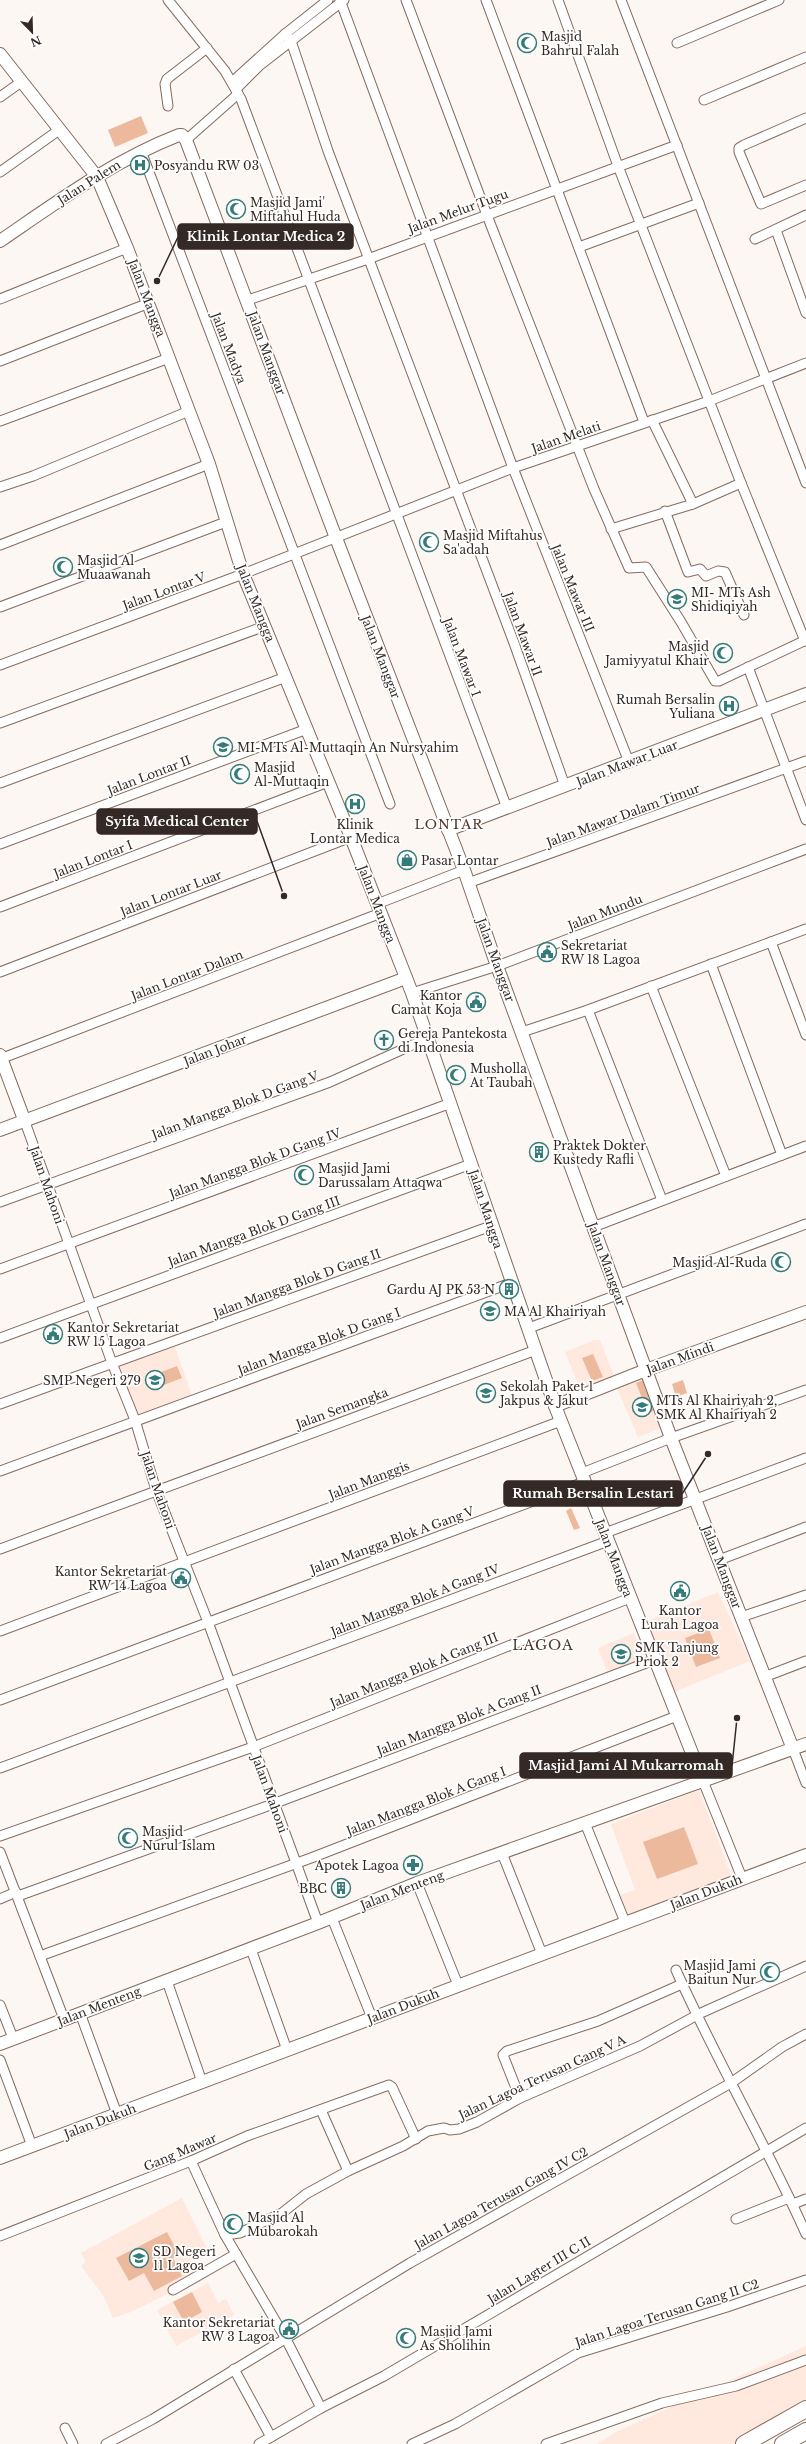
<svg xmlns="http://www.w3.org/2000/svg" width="806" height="2444" viewBox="0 0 806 2444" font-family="'Libre Baskerville',serif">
  <rect width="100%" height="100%" fill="#fdf7f4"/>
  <g fill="#ffe8dd">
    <polygon points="594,1340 600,1340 614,1376 580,1389 565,1352"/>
    <polygon points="174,1344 192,1396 136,1416 119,1365"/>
    <polygon points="646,1376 666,1426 638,1437 617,1388"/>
    <polygon points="718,1592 750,1661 672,1693 645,1622"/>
    <polygon points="634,1633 644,1660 608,1674 598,1648"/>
    <polygon points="699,1790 731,1875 730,1880 628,1918 620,1895 635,1890 611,1824"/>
    <polygon points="182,2198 208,2251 187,2262 195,2280 131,2312 113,2318 103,2295 81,2266 86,2262 81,2253"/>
    <polygon points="208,2283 218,2303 226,2299 234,2315 176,2346 157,2310"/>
    <polygon points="806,2346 806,2418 758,2444 597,2444 616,2432"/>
  </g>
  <g fill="#ecb99d">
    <polygon points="141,116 148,133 115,147 108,130"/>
    <polygon points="593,1354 603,1377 592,1381 582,1358"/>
    <polygon points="177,1366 182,1378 161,1386 156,1374"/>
    <polygon points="646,1379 657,1409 648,1413 636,1383"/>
    <polygon points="683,1380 687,1393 676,1397 672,1384"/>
    <polygon points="571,1508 580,1528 574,1530 566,1511"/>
    <polygon points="709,1629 720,1658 696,1667 685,1638"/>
    <polygon points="684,1827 698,1864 657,1879 643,1842"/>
    <polygon points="167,2232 179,2255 173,2258 182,2276 154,2291 144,2273 129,2281 116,2258"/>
    <polygon points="192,2292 202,2312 184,2322 173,2302"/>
  </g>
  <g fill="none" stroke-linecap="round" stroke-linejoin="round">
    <defs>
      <g id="street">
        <polyline points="168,0 225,71 241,99 507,808"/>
        <polyline points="340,0 513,468 629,762"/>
        <polyline points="406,0 490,223 594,489 629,568 646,567 681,622 715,681 719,681 806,640"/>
        <polyline points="486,0 644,422"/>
        <polyline points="558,0 618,166 741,483 805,641"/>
        <polyline points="621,0 806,483"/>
        <polyline points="285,34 291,41 328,151 514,643 565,786"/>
        <polyline points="677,43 779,0"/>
        <polyline points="232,82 285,34 328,0"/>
        <polyline points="236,89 259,66 344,0"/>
        <polyline points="0,97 21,82"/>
        <polyline points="704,100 806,57"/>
        <polyline points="168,106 165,84 167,79 207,48"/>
        <polyline points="806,118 744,145 739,148 739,152 761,204 806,185"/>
        <polyline points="186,140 238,94"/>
        <polyline points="141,151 390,804"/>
        <polyline points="0,172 59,130"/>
        <polyline points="776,230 806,313"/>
        <polyline points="755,239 806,215"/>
        <polyline points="579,247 699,203"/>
        <polyline points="0,299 127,248"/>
        <polyline points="248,300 368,259 677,145"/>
        <polyline points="0,361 149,303"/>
        <polyline points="652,420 693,504 741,483"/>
        <polyline points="0,421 169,358"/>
        <polyline points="0,487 33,476 189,411"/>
        <polyline points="665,511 688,572 700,569 706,576 718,571 725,572 744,615"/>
        <polyline points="611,529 693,504"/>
        <polyline points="0,545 209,464"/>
        <polyline points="0,607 226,522"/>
        <polyline points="0,665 243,574 513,468 709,401 806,363"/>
        <polyline points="748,667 806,820"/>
        <polyline points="0,723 265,626"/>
        <polyline points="0,783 286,677"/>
        <polyline points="0,844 307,729"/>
        <polyline points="468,883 806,761"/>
        <polyline points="377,904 464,870"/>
        <polyline points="0,907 328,782"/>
        <polyline points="771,942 806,1035"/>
        <polyline points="711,964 782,1155"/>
        <polyline points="0,972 351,837"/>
        <polyline points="651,986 726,1176"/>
        <polyline points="412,993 497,966 806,849"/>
        <polyline points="588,1010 662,1200"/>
        <polyline points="522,1032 588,1010 806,929"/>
        <polyline points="0,1059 381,913"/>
        <polyline points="25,1122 112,1363 135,1420 156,1490 208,1622 318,1923"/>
        <polyline points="0,1202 330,1082 428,1038"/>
        <polyline points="593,1227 806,1146"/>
        <polyline points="0,1269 451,1103"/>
        <polyline points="529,1328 806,1224"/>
        <polyline points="0,1338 471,1164"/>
        <polyline points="0,1404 491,1226"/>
        <polyline points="0,1471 511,1283"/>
        <polyline points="582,1473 671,1438 806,1390"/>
        <polyline points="605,1533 806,1458"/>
        <polyline points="0,1549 536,1350"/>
        <polyline points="719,1560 806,1527"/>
        <polyline points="741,1617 806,1595"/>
        <polyline points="0,1631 561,1421"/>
        <polyline points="764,1677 806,1661"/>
        <polyline points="0,1700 584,1482"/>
        <polyline points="793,1749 806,1783"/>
        <polyline points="0,1768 608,1541"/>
        <polyline points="703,1781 742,1878"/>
        <polyline points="585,1823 625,1922"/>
        <polyline points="0,1836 253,1747 630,1598"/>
        <polyline points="0,1852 64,2019"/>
        <polyline points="502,1853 542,1954"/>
        <polyline points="417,1883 458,1985"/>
        <polyline points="18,1896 273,1804 654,1660"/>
        <polyline points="0,1899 16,1892"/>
        <polyline points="332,1918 372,2018"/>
        <polyline points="251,1949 287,2050"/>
        <polyline points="40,1956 311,1858 677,1716"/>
        <path d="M676 1970C716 2060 766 2144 806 2234"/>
        <polyline points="167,1981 202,2082"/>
        <polyline points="0,2005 13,2038"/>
        <polyline points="80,2013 117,2114"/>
        <polyline points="0,2060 32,2146"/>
        <polyline points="520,2098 503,2055 507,2051 598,2021 682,1984"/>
        <polyline points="321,2110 348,2171"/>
        <polyline points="191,2161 225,2235 286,2339 321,2408"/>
        <polyline points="793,2204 806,2199"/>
        <polyline points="736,2219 789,2198"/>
        <polyline points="225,2235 240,2233 282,2213 306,2194 348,2171 403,2146 428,2131 444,2128 450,2130 459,2129 477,2122 520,2098 640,2046 701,2013 806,1966"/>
        <polyline points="0,2236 191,2161 247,2136 389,2085 392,2087 416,2139"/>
        <polyline points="173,2290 236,2254"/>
        <polyline points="234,2369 271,2437"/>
        <polyline points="65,2428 73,2444"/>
        <polyline points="106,2444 153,2419 410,2263 731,2083 782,2047 806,2034"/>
        <polyline points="259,2444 321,2408 384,2376 806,2128"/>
        <polyline points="412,2444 455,2424 578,2353 727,2307 806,2280"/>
        <polyline points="546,2444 662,2403 736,2386 806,2360"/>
      </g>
      <g id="secondary">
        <polyline points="0,54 97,177 127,248 209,464 243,574 351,837 412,993 555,1406 703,1781"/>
        <path d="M0 241C57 202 114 160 179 135H182L186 140 336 538 464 870 497 966 671 1438 793 1749"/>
        <polyline points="448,830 806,694"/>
        <polyline points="0,1055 25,1122"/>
        <polyline points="0,1130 406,978"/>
        <polyline points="555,1406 646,1370 806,1312"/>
        <polyline points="0,2044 318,1923 417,1883 806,1744"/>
        <polyline points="0,2158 806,1855"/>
      </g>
      <g id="highway">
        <polyline points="744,2444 806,2409"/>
        <polyline points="783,2444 806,2431"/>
      </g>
    </defs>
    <use href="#street" stroke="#856b5e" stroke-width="11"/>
    <use href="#secondary" stroke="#856b5e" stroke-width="14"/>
    <use href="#highway" stroke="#856b5e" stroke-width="18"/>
    <use href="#street" stroke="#fff" stroke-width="9"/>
    <use href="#secondary" stroke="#fff" stroke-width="12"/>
    <use href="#highway" stroke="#fff" stroke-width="16"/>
  </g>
  <defs>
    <symbol id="mosque-ring" viewBox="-11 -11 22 22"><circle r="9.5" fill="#fff" stroke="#337c79" stroke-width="1.5"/><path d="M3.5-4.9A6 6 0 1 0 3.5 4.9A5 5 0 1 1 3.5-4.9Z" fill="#337c79"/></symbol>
    <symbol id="hospital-ring" viewBox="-11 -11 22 22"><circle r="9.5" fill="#fff" stroke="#337c79" stroke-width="1.5"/><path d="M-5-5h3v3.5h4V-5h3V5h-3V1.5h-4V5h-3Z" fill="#337c79"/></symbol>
    <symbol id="school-ring" viewBox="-11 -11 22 22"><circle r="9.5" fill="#fff" stroke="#337c79" stroke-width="1.5"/><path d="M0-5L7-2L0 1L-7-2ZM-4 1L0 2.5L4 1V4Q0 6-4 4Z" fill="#337c79"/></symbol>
    <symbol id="shop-ring" viewBox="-11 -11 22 22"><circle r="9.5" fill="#fff" stroke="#337c79" stroke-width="1.5"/><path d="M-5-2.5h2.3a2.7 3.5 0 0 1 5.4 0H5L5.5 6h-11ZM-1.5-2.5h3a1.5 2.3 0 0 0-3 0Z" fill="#337c79"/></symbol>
    <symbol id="civic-ring" viewBox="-11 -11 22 22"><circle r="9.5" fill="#fff" stroke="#337c79" stroke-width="1.5"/><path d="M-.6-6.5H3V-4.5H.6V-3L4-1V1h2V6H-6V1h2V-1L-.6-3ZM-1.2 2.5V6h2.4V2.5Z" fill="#337c79"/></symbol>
    <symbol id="church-ring" viewBox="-11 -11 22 22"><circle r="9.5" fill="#fff" stroke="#337c79" stroke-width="1.5"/><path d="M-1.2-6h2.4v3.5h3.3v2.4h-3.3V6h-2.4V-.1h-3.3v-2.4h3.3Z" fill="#337c79"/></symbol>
    <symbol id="building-ring" viewBox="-11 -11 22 22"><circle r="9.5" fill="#fff" stroke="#337c79" stroke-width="1.5"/><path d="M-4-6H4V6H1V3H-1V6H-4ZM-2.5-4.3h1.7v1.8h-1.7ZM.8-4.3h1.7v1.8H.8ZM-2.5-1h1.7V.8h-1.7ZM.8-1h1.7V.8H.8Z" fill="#337c79"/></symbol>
    <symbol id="pharmacy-ring" viewBox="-11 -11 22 22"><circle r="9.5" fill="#fff" stroke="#337c79" stroke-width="1.5"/><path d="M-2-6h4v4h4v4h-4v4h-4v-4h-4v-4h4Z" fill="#337c79"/></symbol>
  </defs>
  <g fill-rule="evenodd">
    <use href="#mosque-ring" x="516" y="32" width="22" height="22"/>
    <use href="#hospital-ring" x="129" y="154" width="22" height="22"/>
    <use href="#mosque-ring" x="225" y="198" width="22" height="22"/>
    <use href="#mosque-ring" x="418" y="531" width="22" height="22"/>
    <use href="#mosque-ring" x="52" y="556" width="22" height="22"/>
    <use href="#school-ring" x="666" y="588" width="22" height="22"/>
    <use href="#mosque-ring" x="712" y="642" width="22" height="22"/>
    <use href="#hospital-ring" x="718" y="695" width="22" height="22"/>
    <use href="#school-ring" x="212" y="736" width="22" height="22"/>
    <use href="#mosque-ring" x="229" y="763" width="22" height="22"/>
    <use href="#hospital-ring" x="344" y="793" width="22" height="22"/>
    <use href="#shop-ring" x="396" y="849" width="22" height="22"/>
    <use href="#civic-ring" x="536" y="941" width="22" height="22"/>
    <use href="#civic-ring" x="465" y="991" width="22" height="22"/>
    <use href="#church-ring" x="373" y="1029" width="22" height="22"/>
    <use href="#mosque-ring" x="445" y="1064" width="22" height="22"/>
    <use href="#building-ring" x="528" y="1141" width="22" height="22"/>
    <use href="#mosque-ring" x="293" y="1164" width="22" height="22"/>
    <use href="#mosque-ring" x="770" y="1251" width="22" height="22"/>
    <use href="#building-ring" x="498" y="1278" width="22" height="22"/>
    <use href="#school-ring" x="479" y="1300" width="22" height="22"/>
    <use href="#civic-ring" x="42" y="1323" width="22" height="22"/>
    <use href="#school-ring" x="144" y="1369" width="22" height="22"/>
    <use href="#school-ring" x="475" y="1382" width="22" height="22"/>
    <use href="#school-ring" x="631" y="1396" width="22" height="22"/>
    <use href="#civic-ring" x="170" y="1567" width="22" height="22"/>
    <use href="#civic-ring" x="669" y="1580" width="22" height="22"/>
    <use href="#school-ring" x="610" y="1643" width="22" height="22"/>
    <use href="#mosque-ring" x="117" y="1827" width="22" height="22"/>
    <use href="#pharmacy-ring" x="402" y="1854" width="22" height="22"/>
    <use href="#building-ring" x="330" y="1877" width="22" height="22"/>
    <use href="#mosque-ring" x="759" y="1961" width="22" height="22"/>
    <use href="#mosque-ring" x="222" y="2213" width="22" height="22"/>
    <use href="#school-ring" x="128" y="2247" width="22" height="22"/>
    <use href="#civic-ring" x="278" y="2318" width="22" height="22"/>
    <use href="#mosque-ring" x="395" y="2327" width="22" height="22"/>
  </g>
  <g text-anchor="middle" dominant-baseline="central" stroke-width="3.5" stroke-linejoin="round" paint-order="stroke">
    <g font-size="12" fill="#342924" stroke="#fff" text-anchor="start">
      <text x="541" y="36">Masjid<tspan x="541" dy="14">Bahrul Falah</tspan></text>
      <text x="154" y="165">Posyandu RW 03</text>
      <text x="250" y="202">Masjid Jami'<tspan x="250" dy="14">Miftahul Huda</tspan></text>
      <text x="443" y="535">Masjid Miftahus<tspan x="443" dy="14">Sa'adah</tspan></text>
      <text x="77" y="560">Masjid Al<tspan x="77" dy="14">Muaawanah</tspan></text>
      <text x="691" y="592">MI- MTs Ash<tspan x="691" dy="14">Shidiqiyah</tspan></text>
      <text x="709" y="646" text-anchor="end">Masjid<tspan x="709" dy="14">Jamiyyatul Khair</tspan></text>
      <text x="715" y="699" text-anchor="end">Rumah Bersalin<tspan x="715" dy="14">Yuliana</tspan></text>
      <text x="237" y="747">MI-MTs Al-Muttaqin An Nursyahim</text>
      <text x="254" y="767">Masjid<tspan x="254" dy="14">Al-Muttaqin</tspan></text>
      <text x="355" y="824" text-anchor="middle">Klinik<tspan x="355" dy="14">Lontar Medica</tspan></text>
      <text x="421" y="860">Pasar Lontar</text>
      <text x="561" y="945">Sekretariat<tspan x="561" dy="14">RW 18 Lagoa</tspan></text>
      <text x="462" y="995" text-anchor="end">Kantor<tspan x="462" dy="14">Camat Koja</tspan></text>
      <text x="398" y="1033">Gereja Pantekosta<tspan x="398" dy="14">di Indonesia</tspan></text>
      <text x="470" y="1068">Musholla<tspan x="470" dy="14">At Taubah</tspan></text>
      <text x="553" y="1145">Praktek Dokter<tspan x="553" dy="14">Kustedy Rafli</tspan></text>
      <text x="318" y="1168">Masjid Jami<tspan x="318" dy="14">Darussalam Attaqwa</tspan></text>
      <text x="767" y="1262" text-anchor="end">Masjid Al-Ruda</text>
      <text x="495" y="1289" text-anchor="end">Gardu AJ PK 53 N</text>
      <text x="504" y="1311">MA Al Khairiyah</text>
      <text x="67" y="1327">Kantor Sekretariat<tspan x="67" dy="14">RW 15 Lagoa</tspan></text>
      <text x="141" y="1380" text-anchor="end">SMP Negeri 279</text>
      <text x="500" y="1386">Sekolah Paket 1<tspan x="500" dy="14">Jakpus &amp; Jakut</tspan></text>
      <text x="656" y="1400">MTs Al Khairiyah 2,<tspan x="656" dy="14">SMK Al Khairiyah 2</tspan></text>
      <text x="167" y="1571" text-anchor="end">Kantor Sekretariat<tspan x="167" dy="14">RW 14 Lagoa</tspan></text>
      <text x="680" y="1610" text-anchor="middle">Kantor<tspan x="680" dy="14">Lurah Lagoa</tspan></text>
      <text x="635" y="1647">SMK Tanjung<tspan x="635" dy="14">Priok 2</tspan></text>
      <text x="142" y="1831">Masjid<tspan x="142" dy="14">Nurul Islam</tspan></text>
      <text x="399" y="1865" text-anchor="end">Apotek Lagoa</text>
      <text x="327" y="1888" text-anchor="end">BBC</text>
      <text x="756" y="1965" text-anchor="end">Masjid Jami<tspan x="756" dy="14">Baitun Nur</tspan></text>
      <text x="247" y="2217">Masjid Al<tspan x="247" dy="14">Mubarokah</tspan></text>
      <text x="153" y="2251">SD Negeri<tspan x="153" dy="14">11 Lagoa</tspan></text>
      <text x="275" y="2322" text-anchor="end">Kantor Sekretariat<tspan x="275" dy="14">RW 3 Lagoa</tspan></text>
      <text x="420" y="2331">Masjid Jami<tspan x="420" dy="14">As Sholihin</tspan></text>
    </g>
    <g font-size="12" fill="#342924" stroke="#fff">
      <text transform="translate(89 182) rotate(-32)">Jalan Palem</text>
      <text transform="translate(458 211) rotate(-20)">Jalan Melur Tugu</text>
      <text transform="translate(147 298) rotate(69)">Jalan Mangga</text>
      <text transform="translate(229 348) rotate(69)">Jalan Madya</text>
      <text transform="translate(267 353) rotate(70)">Jalan Manggar</text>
      <text transform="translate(566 437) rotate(-19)">Jalan Melati</text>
      <text transform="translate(573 588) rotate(68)">Jalan Mawar III</text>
      <text transform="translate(164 591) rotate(-20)">Jalan Lontar V</text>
      <text transform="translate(256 603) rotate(68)">Jalan Mangga</text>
      <text transform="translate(523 634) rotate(70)">Jalan Mawar II</text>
      <text transform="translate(381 657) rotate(69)">Jalan Manggar</text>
      <text transform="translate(462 657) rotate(69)">Jalan Mawar I</text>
      <text transform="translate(627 763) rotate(-21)">Jalan Mawar Luar</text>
      <text transform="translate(149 775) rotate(-21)">Jalan Lontar II</text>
      <text transform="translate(623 815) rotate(-20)">Jalan Mawar Dalam Timur</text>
      <text transform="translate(93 859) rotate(-21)">Jalan Lontar I</text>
      <text transform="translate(171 893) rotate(-21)">Jalan Lontar Luar</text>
      <text transform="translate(377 904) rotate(69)">Jalan Mangga</text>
      <text transform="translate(605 912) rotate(-21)">Jalan Mundu</text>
      <text transform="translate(496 960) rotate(70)">Jalan Manggar</text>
      <text transform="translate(187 975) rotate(-21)">Jalan Lontar Dalam</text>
      <text transform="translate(215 1050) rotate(-21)">Jalan Johar</text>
      <text transform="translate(235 1105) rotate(-20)">Jalan Mangga Blok D Gang V</text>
      <text transform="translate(255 1163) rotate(-20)">Jalan Mangga Blok D Gang IV</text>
      <text transform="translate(47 1185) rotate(71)">Jalan Mahoni</text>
      <text transform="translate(486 1209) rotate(72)">Jalan Mangga</text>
      <text transform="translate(254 1231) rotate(-20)">Jalan Mangga Blok D Gang III</text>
      <text transform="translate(607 1264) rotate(70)">Jalan Manggar</text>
      <text transform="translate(297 1283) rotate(-20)">Jalan Mangga Blok D Gang II</text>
      <text transform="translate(319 1341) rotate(-20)">Jalan Mangga Blok D Gang I</text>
      <text transform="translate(680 1358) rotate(-20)">Jalan Mindi</text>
      <text transform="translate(342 1408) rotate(-20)">Jalan Semangka</text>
      <text transform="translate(369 1480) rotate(-21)">Jalan Manggis</text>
      <text transform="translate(158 1490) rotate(71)">Jalan Mahoni</text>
      <text transform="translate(392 1540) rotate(-20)">Jalan Mangga Blok A Gang V</text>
      <text transform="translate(614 1558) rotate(69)">Jalan Mangga</text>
      <text transform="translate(722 1567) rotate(69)">Jalan Manggar</text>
      <text transform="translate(415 1600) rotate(-21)">Jalan Mangga Blok A Gang IV</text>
      <text transform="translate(414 1670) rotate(-22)">Jalan Mangga Blok A Gang III</text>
      <text transform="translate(459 1720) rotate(-21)">Jalan Mangga Blok A Gang II</text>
      <text transform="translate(270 1794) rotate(70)">Jalan Mahoni</text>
      <text transform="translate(426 1801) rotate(-21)">Jalan Mangga Blok A Gang I</text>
      <text transform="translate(402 1890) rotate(-21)">Jalan Menteng</text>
      <text transform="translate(706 1892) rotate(-21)">Jalan Dukuh</text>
      <text transform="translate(99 2006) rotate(-21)">Jalan Menteng</text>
      <text transform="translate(403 2006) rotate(-21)">Jalan Dukuh</text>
      <text transform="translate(542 2077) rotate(-25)">Jalan Lagoa Terusan Gang V A</text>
      <text transform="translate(100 2121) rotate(-21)">Jalan Dukuh</text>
      <text transform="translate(180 2152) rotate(-23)">Gang Mawar</text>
      <text transform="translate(501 2198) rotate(-29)">Jalan Lagoa Terusan Gang IV C2</text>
      <text transform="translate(539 2270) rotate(-31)">Jalan Lagter III C II</text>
      <text transform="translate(667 2313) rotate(-18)">Jalan Lagoa Terusan Gang II C2</text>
    </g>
    <g font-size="13" letter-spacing="1" fill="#50392c" stroke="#fff">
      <text x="449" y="824">LONTAR</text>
    </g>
    <g font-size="14" letter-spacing="1" fill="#50392c" stroke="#fff">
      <text x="543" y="1645">LAGOA</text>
    </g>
  </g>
  <path fill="none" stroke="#342924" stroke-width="1.5" d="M157 281L178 237M284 896L257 821M708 1454L682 1494M737 1718L732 1766"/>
  <g fill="#342924" stroke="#fff" stroke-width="1.5">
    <circle cx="157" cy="281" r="4"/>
    <circle cx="284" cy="896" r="4"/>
    <circle cx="708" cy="1454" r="4"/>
    <circle cx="737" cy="1718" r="4"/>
  </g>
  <g fill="#342924" stroke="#342924" stroke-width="1.5">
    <rect x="178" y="224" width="175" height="25" rx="4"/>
    <rect x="97" y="809" width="160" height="25" rx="4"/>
    <rect x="504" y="1481" width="178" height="25" rx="4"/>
    <rect x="520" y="1753" width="212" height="25" rx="4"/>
  </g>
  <g font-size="13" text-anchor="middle" font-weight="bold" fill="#fff">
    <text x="266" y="241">Klinik Lontar Medica 2</text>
    <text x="177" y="826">Syifa Medical Center</text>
    <text x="593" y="1498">Rumah Bersalin Lestari</text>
    <text x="626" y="1770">Masjid Jami Al Mukarromah</text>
  </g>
  <g transform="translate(32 32) rotate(157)" stroke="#ffffff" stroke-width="3" paint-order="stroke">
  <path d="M0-3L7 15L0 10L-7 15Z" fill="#342924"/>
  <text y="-6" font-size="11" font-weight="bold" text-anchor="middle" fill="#342924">N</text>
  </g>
</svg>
